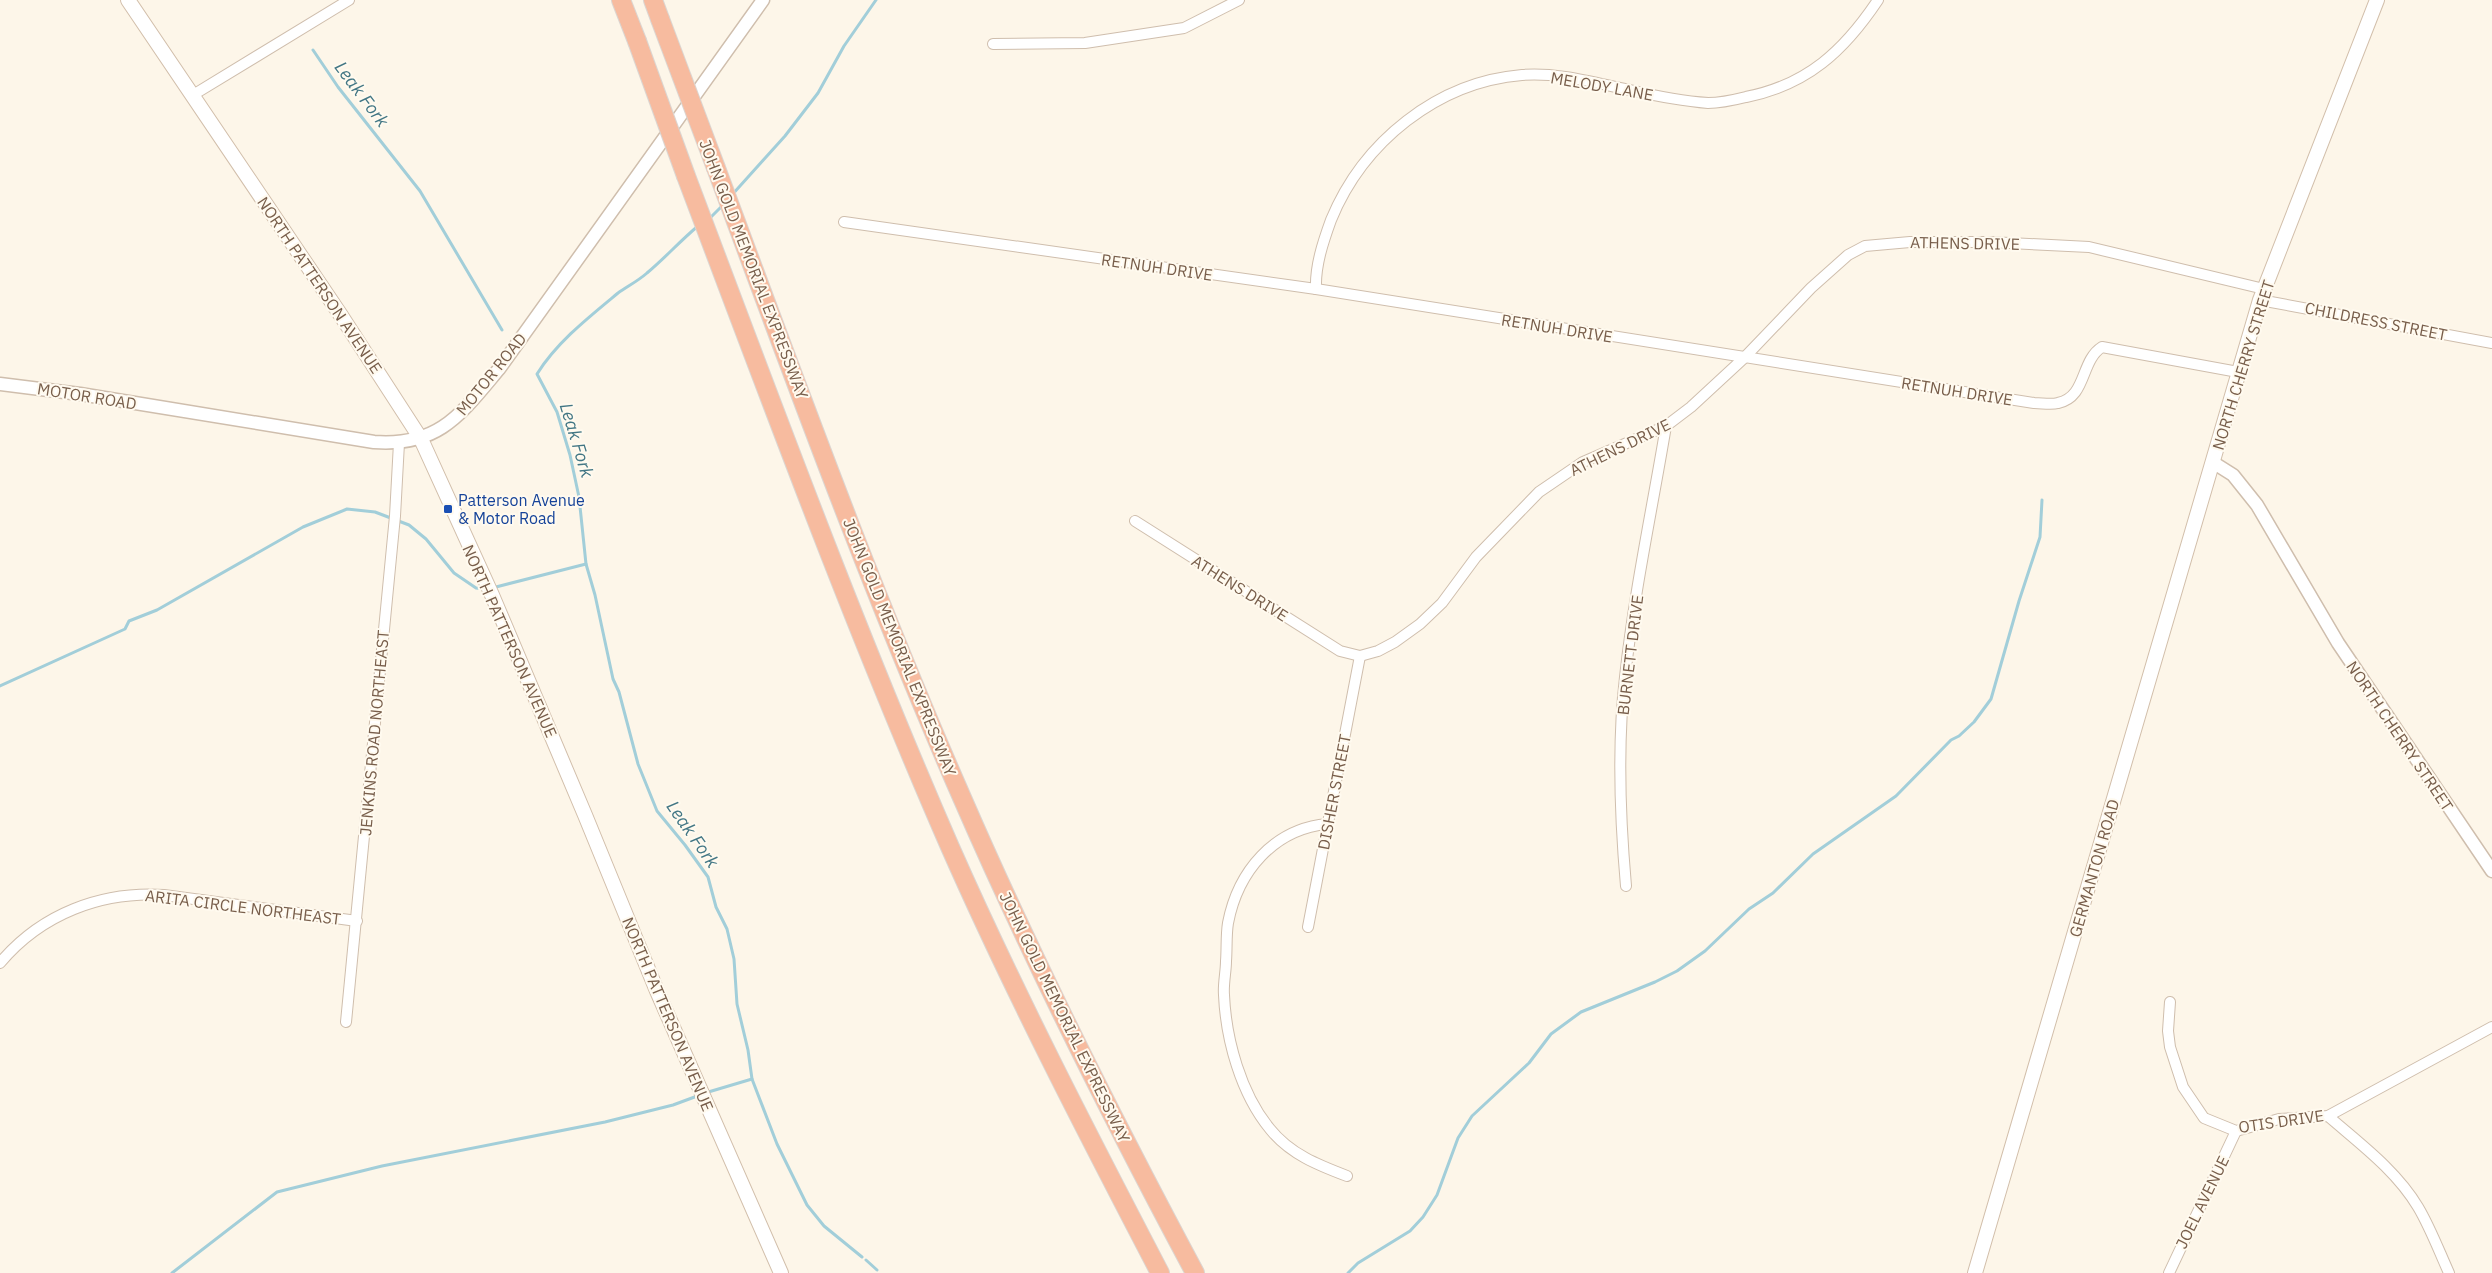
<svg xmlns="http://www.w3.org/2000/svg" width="2492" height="1273" viewBox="0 0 2492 1273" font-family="'IBM Plex Sans',sans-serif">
  <rect width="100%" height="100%" fill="#fdf6e9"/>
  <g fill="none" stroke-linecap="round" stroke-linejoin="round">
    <g stroke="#a2ced9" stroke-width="3">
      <polyline points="313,50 338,87 420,191 502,330"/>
      <polyline points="731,196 785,136 818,93 844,46 876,0"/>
      <polyline points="709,219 724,204"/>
      <path d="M698 226C680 241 665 258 647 273 638 281 628 286 618 293 589 317 557 342 537 374L557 412 570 455 579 497 586 564 595 595 613 679 619 692 638 764 657 811 685 845 708 877 716 907 727 929 734 959 737 1004 748 1050 752 1079 777 1144 807 1205 824 1226 862 1257"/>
      <polyline points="492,588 586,564"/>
      <polyline points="0,686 125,629 129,621 157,610 303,527 347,509 375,512 409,525 426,539 454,573 476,588 484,589"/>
      <polyline points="705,1093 752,1079"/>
      <polyline points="866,1260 877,1270"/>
      <polyline points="172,1273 277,1192 382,1166 605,1122 673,1105 700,1095"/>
      <polyline points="1348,1273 1358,1263 1410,1231 1423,1217 1437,1195 1458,1138 1472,1116 1529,1063 1551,1034 1581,1012 1655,982 1677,971 1705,951 1749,909 1773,893 1813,854 1896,796 1951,740 1959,736 1974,722 1991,699 2019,601 2040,537 2042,500"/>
    </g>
    <defs>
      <g id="minor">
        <polyline points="993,44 1085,43 1184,28 1239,0"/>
        <polyline points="193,95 349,0"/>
        <path d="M844 222 1316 289 2034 403C2042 403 2051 405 2058 403 2087 397 2080 361 2102 347L2238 372"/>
        <path d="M1316 289C1315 266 1323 242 1331 220 1363 142 1437 82 1522 75 1558 72 1595 83 1630 90 1656 96 1682 101 1708 103 1720 103 1734 100 1746 97 1807 85 1844 51 1878 0"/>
        <polyline points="2260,300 2492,343"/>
        <polyline points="1135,521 1340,651 1360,656 1378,651 1395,642 1420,624 1442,603 1476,557 1539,492 1583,462 1666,426 1691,407 1744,358 1811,288 1848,255 1865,246 1910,242 1990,242 2089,247 2264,289"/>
        <path d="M1327 824C1274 829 1238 871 1228 923 1226 935 1227 949 1226 961 1226 972 1223 984 1224 995 1226 1040 1241 1094 1270 1129 1290 1154 1318 1165 1347 1176"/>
        <path d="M1626 886C1620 818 1617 746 1625 677 1634 593 1652 510 1666 426"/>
        <polyline points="1308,927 1360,656"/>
        <path d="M0 963C41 914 101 891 164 895L357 921"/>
        <polyline points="2170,1002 2168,1031 2170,1047 2183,1087 2204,1118 2236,1131 2279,1119 2328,1116 2492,1027"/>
        <polyline points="346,1022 395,516 399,443"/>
        <path d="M2328 1116C2359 1143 2396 1170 2418 1207 2430 1227 2439 1251 2449 1273"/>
        <polyline points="2169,1273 2236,1131"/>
      </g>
      <g id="tertiary">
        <path d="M0 384 80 394 374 442C439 447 461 414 499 369L763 0"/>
        <polyline points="2214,463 2233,475 2257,505 2338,643 2492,871"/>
      </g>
      <g id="secondary">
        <polyline points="128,0 340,314 421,439 492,595 585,815 657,991 781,1273"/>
        <polyline points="1975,1273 2260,300 2377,0"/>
      </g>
      <g id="motorway">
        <polyline points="621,0 637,41"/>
        <polyline points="653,0 660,19"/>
        <path d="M716 168C795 380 872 593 963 800 1033 961 1112 1118 1195 1273"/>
        <path d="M686 176C771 401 854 627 950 847 1014 992 1087 1133 1160 1273"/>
      </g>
    </defs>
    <use href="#minor" stroke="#cfbead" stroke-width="12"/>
    <use href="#tertiary" stroke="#cfbead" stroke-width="15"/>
    <use href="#secondary" stroke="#d2bfab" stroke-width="16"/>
    <use href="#motorway" stroke="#dcd5d0" stroke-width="20"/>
    <use href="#minor" stroke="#fff" stroke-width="10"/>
    <use href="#tertiary" stroke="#fff" stroke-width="12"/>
    <use href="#secondary" stroke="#fff" stroke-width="14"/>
    <use href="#motorway" stroke="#f7bb9f" stroke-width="18"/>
    <defs>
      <g id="motorway-bridge">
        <polyline points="660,19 716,168"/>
        <polyline points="637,41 686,176"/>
      </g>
    </defs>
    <use href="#motorway-bridge" stroke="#dcd5d0" stroke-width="20" stroke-linecap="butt"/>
    <use href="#motorway-bridge" stroke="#f7bb9f" stroke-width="18"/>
  </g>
  <rect fill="#1a4fb4" stroke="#fffaef" stroke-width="2" x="443" y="504" width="10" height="10" rx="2.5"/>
  <g text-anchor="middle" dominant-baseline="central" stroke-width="4" stroke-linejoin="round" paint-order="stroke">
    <g font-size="16" fill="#785e4b" stroke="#fffaef">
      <text transform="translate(1602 86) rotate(10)">MELODY LANE</text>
      <text transform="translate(1965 243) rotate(1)">ATHENS DRIVE</text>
      <text transform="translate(1157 267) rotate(8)">RETNUH DRIVE</text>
      <text transform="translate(754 269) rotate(69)">JOHN GOLD MEMORIAL EXPRESSWAY</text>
      <text transform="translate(320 285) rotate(56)">NORTH PATTERSON AVENUE</text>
      <text transform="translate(2376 321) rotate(11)">CHILDRESS STREET</text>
      <text transform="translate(1557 328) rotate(9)">RETNUH DRIVE</text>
      <text transform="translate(2243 365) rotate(-73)">NORTH CHERRY STREET</text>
      <text transform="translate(491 374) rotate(-51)">MOTOR ROAD</text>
      <text transform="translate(1957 391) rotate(9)">RETNUH DRIVE</text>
      <text transform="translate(87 396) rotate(9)">MOTOR ROAD</text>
      <text transform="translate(1620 447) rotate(-26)">ATHENS DRIVE</text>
      <text transform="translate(1240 588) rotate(32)">ATHENS DRIVE</text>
      <text transform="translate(510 641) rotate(66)">NORTH PATTERSON AVENUE</text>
      <text transform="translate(900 647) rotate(68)">JOHN GOLD MEMORIAL EXPRESSWAY</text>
      <text transform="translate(1630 655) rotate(-83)">BURNETT DRIVE</text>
      <text transform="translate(374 733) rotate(-85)">JENKINS ROAD NORTHEAST</text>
      <text transform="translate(2400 736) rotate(56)">NORTH CHERRY STREET</text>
      <text transform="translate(1334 792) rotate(-79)">DISHER STREET</text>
      <text transform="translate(2094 868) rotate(-74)">GERMANTON ROAD</text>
      <text transform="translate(243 907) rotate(7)">ARITA CIRCLE NORTHEAST</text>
      <text transform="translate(668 1014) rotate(67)">NORTH PATTERSON AVENUE</text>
      <text transform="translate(1065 1017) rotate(64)">JOHN GOLD MEMORIAL EXPRESSWAY</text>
      <text transform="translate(2281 1121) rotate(-8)">OTIS DRIVE</text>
      <text transform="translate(2202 1202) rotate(-64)">JOEL AVENUE</text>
    </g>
    <g font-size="16" fill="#164399" stroke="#fffaef" text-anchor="start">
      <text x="458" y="500">Patterson Avenue<tspan x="458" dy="18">&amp; Motor Road</tspan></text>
    </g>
    <g font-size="18" font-style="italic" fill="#427684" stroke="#fffaef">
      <text transform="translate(362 94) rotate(53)">Leak Fork</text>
      <text transform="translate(577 440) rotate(73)">Leak Fork</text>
      <text transform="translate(693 834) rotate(55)">Leak Fork</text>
    </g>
  </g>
</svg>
